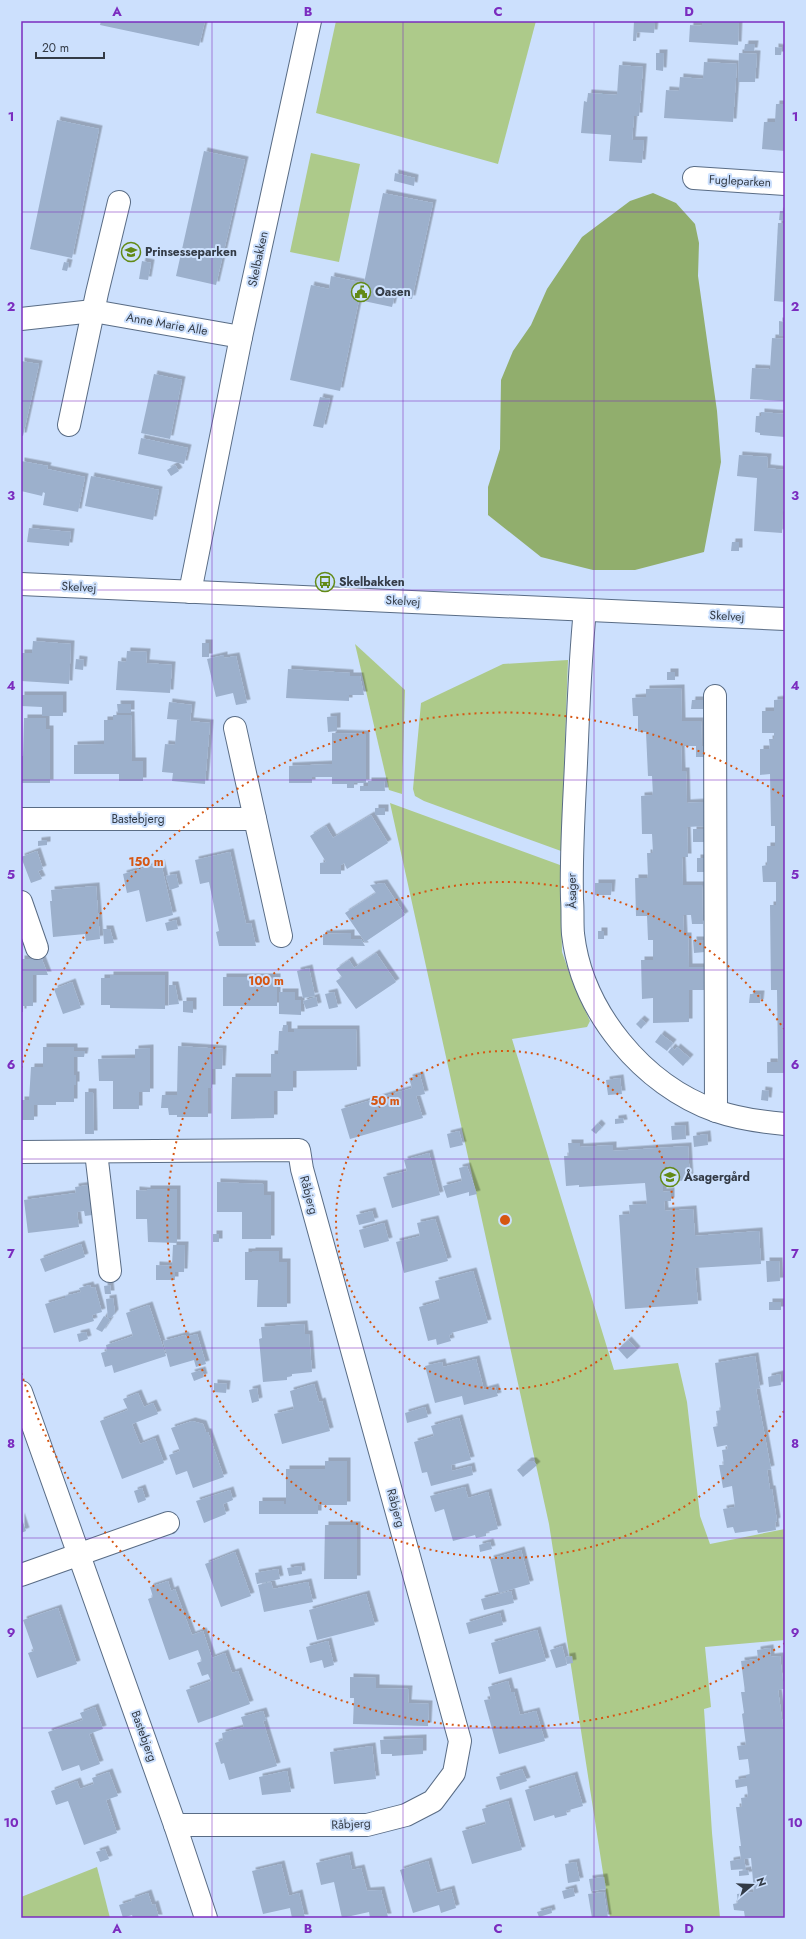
<svg xmlns="http://www.w3.org/2000/svg" width="806" height="1939" viewBox="0 0 806 1939" font-family="Jost,sans-serif">
  <defs>
    <filter id="shadow"><feDropShadow dx="3.5" dy="-3.5" stdDeviation="0" flood-color="#0004"/></filter>
  </defs>
  <rect width="100%" height="100%" fill="#cce0fd"/>
  <g fill="#adca8a">
    <polygon points="336,21 536,21 498,164 316,113"/>
    <polygon points="311,153 360,164 339,262 290,252"/>
    <polygon points="355,644 405,690 402,794 389,790"/>
    <polygon points="568,660 561,851 424,801 415,796 413,789 421,703 503,664"/>
    <polygon points="390,803 560,865 562,952 574,986 590,1021 587,1027 512,1039 614,1370 678,1363 687,1402 700,1516 710,1544 785,1529 785,1640 705,1647 711,1707 704,1709 712,1833 720,1918 610,1918 549,1524"/>
    <polygon points="97,1867 110,1918 21,1918 21,1897"/>
  </g>
  <polygon fill="#91ae6d" points="653,193 676,203 695,224 699,243 698,276 717,411 721,462 704,552 635,570 593,570 541,557 488,515 488,487 500,449 501,380 513,351 531,325 547,289 582,237 630,201"/>
  <g fill="#9cb0cc" filter="url(#shadow)">
    <polygon points="101,21 205,21 199,46 100,25"/>
    <polygon points="634,21 655,23 654,33 637,32 636,41 633,41"/>
    <polygon points="702,21 739,21 738,45 689,42 690,25 702,26"/>
    <polygon points="745,44 755,44 754,51 744,51"/>
    <polygon points="775,47 782,48 781,55 775,55"/>
    <polygon points="656,53 664,53 663,71 656,70"/>
    <polygon points="739,53 757,54 755,82 738,82"/>
    <polygon points="704,62 737,64 733,122 664,118 666,90 679,91 680,77 703,79"/>
    <polygon points="619,65 643,67 639,116 634,116 632,140 644,140 642,163 609,161 611,135 581,133 584,101 587,102 588,93 617,95"/>
    <polygon points="776,104 785,104 785,151 762,149 764,122 775,122"/>
    <polygon points="57,120 99,129 72,258 30,249"/>
    <polygon points="204,151 245,160 216,285 176,276"/>
    <polygon points="395,173 415,178 414,186 394,181"/>
    <polygon points="383,193 433,203 412,299 395,295 392,307 359,300 340,391 290,380 311,285 329,289 331,276 364,283"/>
    <polygon points="780,211 785,211 785,221 779,220"/>
    <polygon points="778,223 785,223 785,302 774,301"/>
    <polygon points="142,261 151,263 148,280 139,279"/>
    <polygon points="64,262 69,263 67,271 62,270"/>
    <polygon points="779,321 785,322 785,336 779,336"/>
    <polygon points="772,338 785,339 785,401 750,399 752,368 770,369"/>
    <polygon points="21,361 39,364 23,436 21,436"/>
    <polygon points="154,374 182,380 170,439 141,433"/>
    <polygon points="320,397 330,399 323,428 313,426"/>
    <polygon points="761,412 785,414 785,437 760,435 760,433 755,432 756,416 761,416"/>
    <polygon points="141,438 188,448 184,464 138,454"/>
    <polygon points="739,455 768,457 767,468 785,470 782,533 754,531 757,478 737,476"/>
    <polygon points="21,461 48,466 47,469 85,477 78,512 43,505 45,493 43,492 42,496 21,491"/>
    <polygon points="175,465 179,471 171,476 167,470"/>
    <polygon points="91,476 159,490 153,520 85,506"/>
    <polygon points="29,528 71,532 69,546 27,542"/>
    <polygon points="732,542 739,542 739,551 731,551"/>
    <polygon points="33,641 71,644 69,684 21,681 21,653 32,653"/>
    <rect x="202" y="643" width="7" height="14"/>
    <polygon points="127,651 147,652 146,663 172,665 170,693 116,690 118,661 126,662"/>
    <polygon points="224,655 224,658 236,656 247,703 236,705 233,693 216,697 207,659"/>
    <polygon points="76,659 84,660 83,670 75,669"/>
    <polygon points="288,669 350,673 350,676 360,676 364,695 349,695 349,701 286,698"/>
    <rect x="667" y="672" width="8" height="8"/>
    <polygon points="681,688 682,721 701,721 702,746 705,746 705,757 696,757 696,746 681,746 682,771 686,771 687,803 704,802 705,826 687,827 688,857 682,857 683,885 702,885 703,924 692,924 691,915 683,915 684,936 688,936 689,967 705,967 706,990 689,990 689,1022 653,1023 653,998 642,999 641,960 653,960 653,940 648,940 647,916 636,916 635,878 648,878 647,853 653,853 652,834 642,834 641,796 653,795 652,776 648,776 646,732 638,732 638,716 633,716 632,698 646,697 646,689"/>
    <polygon points="21,695 63,695 63,716 42,716 42,707 21,706"/>
    <polygon points="785,699 785,1073 767,1073 767,1062 778,1062 777,990 771,990 770,905 776,905 776,882 763,882 762,866 767,865 767,846 775,846 775,826 771,826 770,774 760,775 760,749 770,749 769,739 774,739 774,733 762,733 762,711 774,711 774,700"/>
    <polygon points="692,700 703,700 703,709 691,709"/>
    <polygon points="169,702 192,705 190,721 210,723 205,784 172,781 173,773 162,772 165,744 175,745 177,720 181,720 167,719"/>
    <polygon points="117,704 131,704 131,713 118,713"/>
    <polygon points="113,715 131,715 132,761 143,761 143,781 119,781 119,774 74,774 74,745 104,744 104,720 113,720"/>
    <polygon points="337,716 337,731 328,732 327,717"/>
    <polygon points="24,718 46,718 46,729 50,729 50,783 22,783 21,756 23,756"/>
    <polygon points="332,733 366,734 366,783 354,783 354,788 347,788 347,784 332,784 332,777 312,777 312,783 289,783 289,766 332,764"/>
    <polygon points="368,781 384,781 385,791 360,791 360,786 368,786"/>
    <rect x="375" y="808" width="10" height="7"/>
    <polygon points="371,815 388,843 347,869 344,863 341,865 341,874 320,874 320,863 326,862 310,836 326,826 333,838"/>
    <rect x="693" y="829" width="13" height="13"/>
    <polygon points="47,840 47,845 38,846 38,841"/>
    <polygon points="37,851 43,869 38,871 42,879 31,883 21,857"/>
    <polygon points="230,852 246,924 251,923 256,946 219,946 216,932 219,931 209,882 200,884 195,860"/>
    <rect x="697" y="858" width="10" height="14"/>
    <polygon points="161,863 173,915 146,922 139,890 127,893 123,874"/>
    <polygon points="176,874 179,887 170,890 166,876"/>
    <polygon points="384,883 405,915 365,942 345,913 376,893 370,885"/>
    <polygon points="595,883 612,883 611,895 595,895"/>
    <polygon points="96,886 100,939 86,941 85,934 53,937 50,901 52,901 51,890"/>
    <polygon points="176,920 178,929 167,931 165,923"/>
    <polygon points="103,929 110,929 114,943 104,944"/>
    <rect x="598" y="931" width="6" height="8"/>
    <polygon points="351,933 351,939 361,939 365,946 323,945 323,934"/>
    <polygon points="693,940 704,940 705,952 694,953"/>
    <polygon points="376,953 396,982 356,1009 336,981 342,977 336,969 349,960 354,968"/>
    <polygon points="32,954 40,954 48,975 33,975 33,1006 23,1006 23,1012 21,1012 21,959 32,959"/>
    <polygon points="309,968 315,996 303,998 297,971"/>
    <polygon points="110,975 165,975 165,1009 110,1008 110,1005 101,1005 101,978 110,978"/>
    <rect x="223" y="977" width="54" height="29"/>
    <polygon points="72,982 81,1008 63,1014 54,989"/>
    <polygon points="169,985 175,985 179,1004 169,1005"/>
    <polygon points="279,992 295,992 295,1000 301,1000 301,1015 279,1014"/>
    <polygon points="334,992 338,1007 329,1009 325,994"/>
    <polygon points="750,994 761,994 760,1003 749,1003"/>
    <polygon points="316,997 318,1006 306,1009 303,1001"/>
    <polygon points="183,1001 193,1001 193,1013 183,1012"/>
    <polygon points="641,1019 646,1023 641,1029 636,1024"/>
    <polygon points="283,1025 288,1025 288,1032 294,1032 294,1029 356,1029 357,1070 293,1071 293,1091 274,1091 274,1118 231,1119 232,1077 271,1077 271,1054 278,1054 279,1031 283,1031"/>
    <polygon points="661,1034 673,1043 667,1051 655,1042"/>
    <polygon points="178,1046 223,1049 222,1069 212,1069 212,1088 208,1088 208,1117 177,1117 177,1115 169,1115 168,1108 161,1108 162,1095 177,1095"/>
    <polygon points="43,1047 74,1047 74,1051 85,1051 84,1057 74,1057 74,1075 76,1075 76,1085 74,1085 74,1102 56,1102 56,1105 34,1105 34,1120 21,1120 21,1100 29,1100 31,1067 43,1067"/>
    <polygon points="672,1047 675,1050 677,1047 690,1058 683,1066 668,1052"/>
    <polygon points="150,1048 150,1092 139,1092 139,1109 113,1109 113,1081 99,1081 98,1059 135,1058 135,1049"/>
    <polygon points="420,1075 425,1094 416,1096 423,1118 350,1139 341,1109 412,1088 409,1078"/>
    <polygon points="620,1078 622,1094 608,1095 606,1080"/>
    <polygon points="762,1090 769,1091 768,1101 761,1100"/>
    <polygon points="85,1092 93,1092 94,1134 85,1134"/>
    <polygon points="623,1118 624,1123 615,1124 615,1119"/>
    <polygon points="598,1123 602,1127 596,1134 591,1130"/>
    <polygon points="685,1125 686,1139 672,1140 671,1126"/>
    <polygon points="459,1131 463,1145 450,1148 447,1134"/>
    <polygon points="707,1134 708,1145 694,1147 693,1136"/>
    <polygon points="568,1143 580,1143 580,1147 613,1145 613,1151 688,1146 690,1180 663,1182 663,1192 671,1191 671,1201 664,1201 665,1211 693,1209 695,1236 759,1231 761,1264 695,1268 698,1304 625,1309 619,1215 630,1214 629,1205 647,1204 645,1183 579,1187 579,1185 566,1186 564,1156 569,1156"/>
    <polygon points="429,1153 440,1195 392,1208 383,1177 407,1171 404,1160"/>
    <polygon points="467,1166 477,1194 469,1196 469,1192 447,1198 443,1186 462,1181 459,1168"/>
    <polygon points="217,1182 264,1184 264,1195 271,1195 271,1239 242,1239 242,1212 217,1212"/>
    <polygon points="88,1185 92,1215 85,1216 84,1211 77,1212 79,1227 28,1233 24,1200 76,1193 75,1187"/>
    <polygon points="147,1189 177,1189 177,1243 148,1242 147,1219 136,1219 136,1190 147,1191"/>
    <polygon points="372,1211 375,1221 359,1225 356,1215"/>
    <polygon points="435,1219 448,1261 404,1273 396,1242 420,1236 417,1223"/>
    <polygon points="384,1223 389,1241 364,1248 359,1230"/>
    <rect x="213" y="1234" width="6" height="8"/>
    <polygon points="81,1244 85,1257 45,1272 40,1259"/>
    <polygon points="173,1245 185,1245 184,1272 175,1272 175,1280 156,1280 156,1265 172,1266"/>
    <polygon points="252,1251 279,1251 279,1262 287,1262 287,1307 257,1307 258,1280 245,1280 245,1252 252,1252"/>
    <polygon points="766,1261 779,1261 780,1281 767,1282"/>
    <polygon points="473,1271 488,1323 451,1333 452,1334 449,1335 451,1341 437,1345 436,1339 428,1341 419,1307 440,1301 435,1281"/>
    <polygon points="90,1285 91,1288 95,1287 102,1312 92,1315 94,1321 54,1333 45,1304 65,1298 65,1296 81,1292 79,1288"/>
    <polygon points="110,1285 111,1294 105,1294 104,1286"/>
    <polygon points="113,1298 115,1313 111,1318 108,1318 106,1299"/>
    <rect x="769" y="1302" width="12" height="8"/>
    <polygon points="149,1305 166,1356 114,1373 112,1365 105,1367 101,1353 107,1351 106,1345 133,1336 126,1313"/>
    <polygon points="104,1316 110,1320 102,1332 96,1329"/>
    <polygon points="304,1324 305,1334 309,1334 312,1372 292,1374 292,1376 287,1377 287,1380 263,1382 259,1339 262,1338 261,1327"/>
    <polygon points="86,1332 88,1339 79,1342 77,1334"/>
    <polygon points="197,1334 206,1364 196,1367 194,1360 170,1367 163,1341 185,1335 186,1337"/>
    <polygon points="628,1340 637,1350 627,1359 618,1349"/>
    <polygon points="755,1356 760,1388 756,1389 771,1469 767,1470 770,1489 772,1489 777,1521 775,1522 776,1530 758,1533 757,1530 735,1533 733,1527 727,1528 723,1509 735,1507 732,1486 723,1488 719,1465 724,1465 722,1450 728,1449 727,1445 717,1447 713,1427 718,1426 716,1411 721,1410 715,1363"/>
    <polygon points="476,1359 484,1390 495,1387 498,1396 464,1405 462,1396 435,1403 425,1366 442,1362 443,1367"/>
    <polygon points="202,1370 204,1377 194,1381 191,1373"/>
    <polygon points="780,1374 781,1385 769,1387 768,1377"/>
    <polygon points="214,1383 227,1384 226,1393 214,1392"/>
    <polygon points="314,1384 319,1402 322,1401 330,1431 282,1444 274,1414 294,1409 290,1391"/>
    <polygon points="257,1388 259,1401 252,1403 249,1390"/>
    <polygon points="138,1393 144,1407 153,1403 158,1414 132,1424 140,1444 155,1438 164,1463 122,1479 100,1421 128,1410 123,1399"/>
    <polygon points="425,1407 428,1417 407,1423 405,1413"/>
    <polygon points="459,1418 471,1460 451,1465 452,1471 471,1466 473,1475 431,1486 427,1472 422,1473 414,1442 434,1436 431,1426"/>
    <polygon points="192,1421 203,1424 206,1432 208,1432 224,1477 193,1488 187,1471 176,1475 169,1455 180,1451 171,1428"/>
    <polygon points="325,1461 347,1461 347,1505 318,1505 318,1514 259,1514 259,1501 284,1501 284,1504 286,1504 286,1469 325,1469"/>
    <polygon points="528,1461 533,1461 537,1465 523,1477 517,1470"/>
    <polygon points="465,1487 468,1498 488,1492 498,1529 486,1532 486,1536 476,1538 475,1535 453,1541 444,1509 435,1512 430,1496"/>
    <polygon points="142,1488 146,1500 138,1503 134,1491"/>
    <polygon points="230,1490 233,1500 223,1504 226,1514 204,1523 196,1501"/>
    <polygon points="21,1516 26,1531 21,1533"/>
    <polygon points="325,1525 357,1525 357,1579 324,1579"/>
    <polygon points="490,1542 492,1549 480,1552 479,1545"/>
    <polygon points="521,1550 530,1584 499,1593 490,1559"/>
    <polygon points="235,1552 251,1596 221,1607 205,1564"/>
    <polygon points="301,1566 302,1574 289,1576 287,1568"/>
    <polygon points="278,1569 280,1579 257,1584 255,1573"/>
    <polygon points="168,1581 171,1591 175,1589 192,1635 203,1631 212,1658 225,1653 232,1673 238,1671 250,1704 198,1723 186,1690 211,1681 208,1674 202,1676 197,1663 202,1661 198,1650 169,1660 148,1599 153,1597 150,1587"/>
    <polygon points="271,1582 273,1589 308,1582 313,1602 264,1612 258,1585"/>
    <polygon points="511,1591 514,1603 484,1610 481,1599"/>
    <polygon points="366,1594 375,1625 317,1640 309,1610"/>
    <polygon points="58,1608 77,1664 37,1678 28,1653 34,1651 23,1620"/>
    <polygon points="500,1613 503,1625 469,1634 466,1623"/>
    <polygon points="537,1630 546,1661 499,1674 491,1643"/>
    <polygon points="328,1641 334,1665 324,1668 322,1660 310,1663 306,1647"/>
    <polygon points="562,1646 567,1665 556,1668 550,1650"/>
    <polygon points="770,1648 771,1657 780,1656 784,1689 778,1690 785,1740 785,1771 783,1772 785,1791 785,1918 745,1918 744,1911 734,1910 733,1904 738,1903 737,1894 754,1892 751,1858 744,1859 746,1869 731,1870 730,1861 741,1859 739,1846 741,1846 736,1807 742,1807 741,1798 748,1797 747,1786 736,1788 735,1780 746,1778 746,1775 750,1774 748,1759 739,1760 737,1746 746,1745 742,1714 744,1713 741,1692 745,1692 741,1661 758,1659 757,1650"/>
    <polygon points="572,1656 573,1663 567,1664 566,1657"/>
    <polygon points="350,1677 376,1678 376,1688 409,1689 408,1703 429,1704 428,1726 353,1724 354,1698 350,1698"/>
    <polygon points="508,1681 511,1692 514,1692 520,1715 536,1711 545,1741 499,1754 484,1700 491,1699 488,1687"/>
    <polygon points="95,1707 103,1729 89,1734 100,1764 81,1771 79,1765 62,1771 48,1732 83,1720 80,1713"/>
    <polygon points="263,1711 266,1720 263,1721 277,1766 229,1780 224,1763 221,1764 215,1743 223,1740 222,1733 244,1727 241,1717"/>
    <polygon points="423,1738 423,1754 392,1756 392,1754 381,1754 380,1740"/>
    <polygon points="372,1746 376,1779 334,1784 330,1752"/>
    <polygon points="522,1769 527,1781 500,1790 496,1777"/>
    <polygon points="287,1771 291,1792 262,1795 259,1777"/>
    <polygon points="109,1772 118,1796 106,1800 117,1833 84,1845 68,1801 56,1805 51,1791 77,1781 80,1789 94,1784 92,1778"/>
    <polygon points="574,1775 583,1806 566,1811 567,1815 555,1818 554,1815 534,1821 525,1790"/>
    <polygon points="508,1801 522,1850 472,1864 462,1831 486,1824 482,1809"/>
    <polygon points="105,1849 109,1859 100,1862 96,1852"/>
    <polygon points="349,1855 352,1870 361,1868 367,1891 381,1890 388,1917 370,1918 369,1912 342,1918 334,1882 321,1885 316,1863"/>
    <polygon points="428,1861 437,1893 451,1889 456,1908 441,1913 439,1905 413,1913 400,1870"/>
    <polygon points="576,1862 580,1881 568,1883 565,1864"/>
    <polygon points="281,1864 289,1896 299,1893 305,1918 292,1918 290,1908 263,1914 252,1871"/>
    <polygon points="748,1870 749,1875 739,1876 739,1871"/>
    <polygon points="604,1877 606,1889 591,1891 589,1879"/>
    <polygon points="573,1888 575,1896 564,1899 562,1891"/>
    <polygon points="604,1892 608,1918 592,1918 588,1894"/>
    <polygon points="148,1893 152,1905 155,1904 159,1918 133,1918 132,1915 123,1918 119,1905 132,1901 131,1899"/>
    <polygon points="551,1908 552,1913 539,1917 537,1912"/>
  </g>
  <g fill="none" stroke-linecap="round" stroke-linejoin="round">
    <defs>
      <g id="minor">
        <polyline points="694,178 785,184"/>
        <polyline points="21,319 93,311 241,337"/>
        <polyline points="69,425 97,293 119,202"/>
        <polyline points="190,592 241,337 310,21"/>
        <path d="M585 610C579 668 578 726 575 784 573 823 571 861 572 899 573 910 572 923 573 934 582 1012 643 1085 716 1111 739 1119 762 1122 785 1124"/>
        <polyline points="715,696 716,1111"/>
        <polyline points="235,728 281,936"/>
        <polyline points="21,819 255,819"/>
        <polyline points="21,902 37,948"/>
        <polyline points="21,1152 299,1150 302,1169 460,1741 454,1773 433,1801 406,1815 367,1825 175,1825"/>
        <polyline points="96,1152 110,1271"/>
        <polyline points="21,1575 168,1523"/>
      </g>
      <g id="tertiary">
        <polyline points="21,584 785,619"/>
        <polyline points="21,1392 175,1825 206,1918"/>
      </g>
    </defs>
    <use href="#minor" stroke="#596c85" stroke-width="24"/>
    <use href="#tertiary" stroke="#596c85" stroke-width="24"/>
    <use href="#minor" stroke="#fff" stroke-width="22"/>
    <use href="#tertiary" stroke="#fff" stroke-width="22"/>
  </g>
  <path fill="none" stroke="#7b2cbf" stroke-width="1" stroke-opacity="0.55" d="M212 21V1918M403 21V1918M594 21V1918M21 212H785M21 401H785M21 590H785M21 780H785M21 970H785M21 1159H785M21 1348H785M21 1538H785M21 1728H785"/>
  <g fill="none" stroke="#d65612" stroke-width="2" stroke-dasharray="2 4">
    <circle cx="505" cy="1220" r="169"/>
    <path d="M784 1411A338 338 0 1 1 784 1029"/>
    <path d="M785 1643A507 507 0 0 1 21 1372M21 1068A507 507 0 0 1 785 797"/>
  </g>
  <defs>
    <symbol id="school-ring" viewBox="-11 -11 22 22"><circle r="9.5" fill="#cce0fd" stroke="#628a16" stroke-width="1.5"/><path d="M0-5L7-2L0 1L-7-2ZM-4 1L0 2.5L4 1V4Q0 6-4 4Z" fill="#628a16"/></symbol>
    <symbol id="civic-ring" viewBox="-11 -11 22 22"><circle r="9.5" fill="#cce0fd" stroke="#628a16" stroke-width="1.5"/><path d="M-.6-6.5H3V-4.5H.6V-3L4-1V1h2V6H-6V1h2V-1L-.6-3ZM-1.2 2.5V6h2.4V2.5Z" fill="#628a16"/></symbol>
    <symbol id="bus-ring" viewBox="-11 -11 22 22"><circle r="9.5" fill="#cce0fd" stroke="#628a16" stroke-width="1.5"/><path d="M-5-6H5V4H4V6H2V4H-2V6H-4V4H-5ZM-3.5-4V0h7V-4ZM-3.5 1.2v1.5H-2V1.2ZM2 1.2v1.5H3.5V1.2Z" fill="#628a16"/></symbol>
  </defs>
  <g fill-rule="evenodd">
    <use href="#school-ring" x="120" y="241" width="22" height="22"/>
    <use href="#civic-ring" x="350" y="281" width="22" height="22"/>
    <use href="#bus-ring" x="314" y="571" width="22" height="22"/>
    <use href="#school-ring" x="659" y="1166" width="22" height="22"/>
  </g>
  <g text-anchor="middle" dominant-baseline="central" stroke-width="4" stroke-linejoin="round" paint-order="stroke">
    <g font-size="12" fill="#333b46" stroke="#cce0fd">
      <text transform="translate(740 181) rotate(3)">Fugleparken</text>
      <text transform="translate(258 259) rotate(-78)">Skelbakken</text>
      <text transform="translate(167 324) rotate(10)">Anne Marie Alle</text>
      <text transform="translate(79 587) rotate(3)">Skelvej</text>
      <text transform="translate(403 601) rotate(3)">Skelvej</text>
      <text transform="translate(727 616) rotate(3)">Skelvej</text>
      <text x="138" y="819">Bastebjerg</text>
      <text transform="translate(572 891) rotate(-91)">Åsager</text>
      <text transform="translate(309 1195) rotate(75)">Råbjerg</text>
      <text transform="translate(396 1508) rotate(75)">Råbjerg</text>
      <text transform="translate(144 1736) rotate(70)">Bastebjerg</text>
      <text transform="translate(351 1824) rotate(-3)">Råbjerg</text>
    </g>
    <g font-size="12" font-weight="bold" fill="#333b46" stroke="#cce0fd" text-anchor="start">
      <text x="145" y="252">Prinsesseparken</text>
      <text x="375" y="292">Oasen</text>
      <text x="339" y="582">Skelbakken</text>
      <text x="684" y="1177">Åsagergård</text>
    </g>
  </g>
  <circle cx="505" cy="1220" r="6" fill="#d65612" stroke="#cce0fd" stroke-width="2"/>
  <g font-size="12" text-anchor="middle" font-weight="bold" fill="#d65612" stroke="#cce0fd" stroke-width="4" stroke-linejoin="round" paint-order="stroke">
    <text x="146" y="866">150 m</text>
    <text x="266" y="985">100 m</text>
    <text x="385" y="1105">50 m</text>
  </g>
  <rect width="806" height="1939" fill="none" stroke="#cce0fd" stroke-width="44"/>
  <g transform="translate(752 1885) rotate(71)" stroke="#cce0fd" stroke-width="3" paint-order="stroke">
  <path d="M0-3L7 15L0 10L-7 15Z" fill="#333b46"/>
  <text y="-6" font-size="11" font-weight="bold" text-anchor="middle" fill="#333b46">N</text>
  </g>
  <path d="M36 52v6h68v-6" fill="none" stroke="#333b46" stroke-width="2"/>
  <text x="42" y="52" font-size="12" fill="#333b46" stroke="#cce0fd" stroke-width="3" paint-order="stroke">20 m</text>
  <rect x="22" y="22" width="762" height="1895" fill="none" stroke="#7b2cbf" stroke-width="1.5"/>
  <g font-size="13" text-anchor="middle" font-weight="bold" fill="#7b2cbf">
    <text x="117" y="16">A</text>
    <text x="308" y="16">B</text>
    <text x="498" y="16">C</text>
    <text x="689" y="16">D</text>
    <text x="11" y="121">1</text>
    <text x="795" y="121">1</text>
    <text x="11" y="311">2</text>
    <text x="795" y="311">2</text>
    <text x="11" y="500">3</text>
    <text x="795" y="500">3</text>
    <text x="11" y="690">4</text>
    <text x="795" y="690">4</text>
    <text x="11" y="879">5</text>
    <text x="795" y="879">5</text>
    <text x="11" y="1069">6</text>
    <text x="795" y="1069">6</text>
    <text x="11" y="1258">7</text>
    <text x="795" y="1258">7</text>
    <text x="11" y="1448">8</text>
    <text x="795" y="1448">8</text>
    <text x="11" y="1637">9</text>
    <text x="795" y="1637">9</text>
    <text x="11" y="1827">10</text>
    <text x="795" y="1827">10</text>
    <text x="117" y="1933">A</text>
    <text x="308" y="1933">B</text>
    <text x="498" y="1933">C</text>
    <text x="689" y="1933">D</text>
  </g>
</svg>
